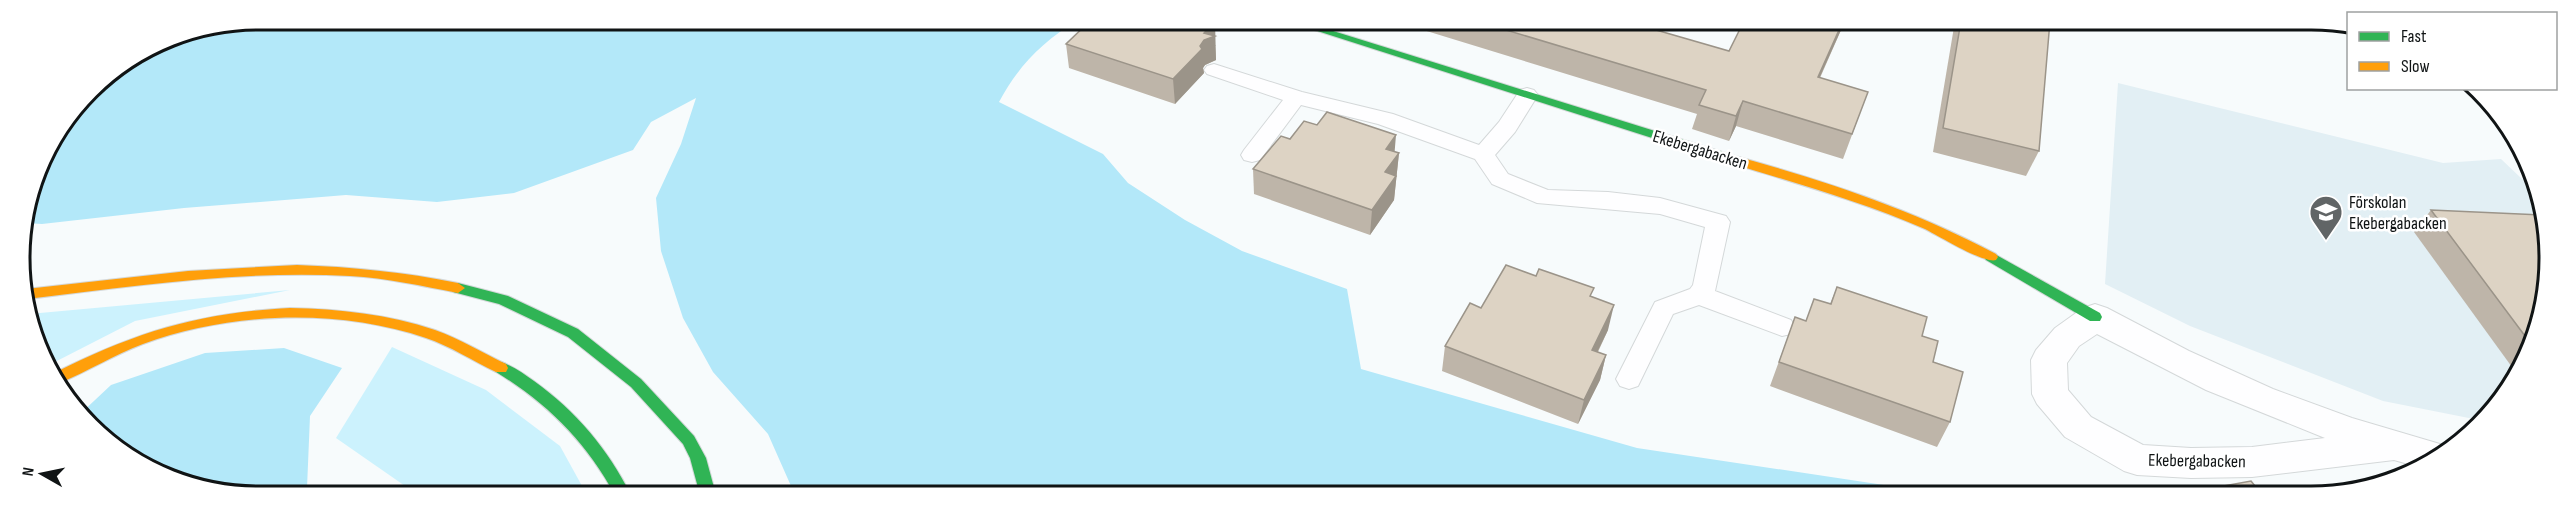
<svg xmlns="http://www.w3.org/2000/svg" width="2569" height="516" viewBox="0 0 2569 516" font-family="'Sofia Sans Condensed',sans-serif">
  <rect width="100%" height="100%" fill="#f7fbfc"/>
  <polygon fill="#e2eff4" points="2118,83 2443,163 2501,159 2541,197 2547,289 2525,363 2484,421 2383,401 2190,326 2105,284"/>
  <g fill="#ccf2fd">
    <polygon points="290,290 135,321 49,365 32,335 29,314"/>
    <polygon points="392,347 486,390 560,446 587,495 418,495 336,438"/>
  </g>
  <g fill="#b3e8f9">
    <path d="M258 20H1078C1042 42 1019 65 999 102L1103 154 1128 183 1185 220 1242 251 1347 289 1361 369 1637 448 1884 485 1899 496 795 495 768 434 713 372 683 318 661 251 656 198 681 144 696 98 651 122 633 150 514 193 437 202 346 195 184 208 42 224 25 223 38 166 90 89 167 38Z"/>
    <polygon points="284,348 342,368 310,416 307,488 320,495 227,494 152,472 79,415 111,385 205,353"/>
  </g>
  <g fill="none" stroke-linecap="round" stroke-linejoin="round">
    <defs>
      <polygon id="lane" points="1214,64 1302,92 1393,114 1479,145 1499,122 1520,90 1527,88 1534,90 1538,95 1515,132 1495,155 1508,174 1548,190 1608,192 1660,198 1726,216 1730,222 1715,291 1791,320 1795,327 1791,334 1782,336 1699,305 1673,314 1638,386 1629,389 1620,386 1616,379 1655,302 1690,289 1693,285 1705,227 1660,214 1537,203 1492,184 1475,159 1378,124 1301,105 1260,160 1252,162 1244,160 1241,155 1244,150 1283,100 1207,74 1204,70 1207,66"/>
      <path id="street" d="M2095 304 2107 308 2189 351 2273 389 2352 418 2450 447 2419 467 2394 460 2252 477 2191 478 2137 475 2124 471 2065 437 2037 404 2032 394 2031 360 2036 350 2055 328 2083 308ZM2097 334 2206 390 2325 438 2252 447 2191 448 2143 445 2091 417 2068 390 2067 363 2079 346Z"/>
      <g id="fast">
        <polygon points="1283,20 1301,21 1732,155 1734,158 1728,162 1724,161"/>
        <polygon points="1991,252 2100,313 2102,317 2100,321 2090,321 1986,260 1984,257 1986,254"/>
        <polygon points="458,283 508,296 578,329 641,379 694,436 706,458 716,495 700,495 690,458 683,444 631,387 568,337 499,304 453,292 451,288 453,284"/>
        <path d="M501 362C513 366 524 374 534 381 576 411 608 449 631 495H615C586 442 547 403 496 372L494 368 496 364Z"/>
      </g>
      <g id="slow">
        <path d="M1728 154C1820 179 1912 209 1996 254L1998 257 1996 260C1984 264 1939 236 1925 229 1860 201 1791 182 1724 161L1722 158Z"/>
        <path d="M297 265C352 267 404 272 458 283L465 288 458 293C422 286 387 278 350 276 242 270 134 286 27 299L26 289 188 271Z"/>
        <path d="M290 308C339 309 388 314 435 330 460 339 483 353 506 364L508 368 506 372H496C473 361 450 346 426 338 337 308 231 312 143 344 114 355 88 371 60 383L54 373C137 332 197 313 290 308Z"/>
      </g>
    </defs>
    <use href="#lane" stroke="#d4d8d9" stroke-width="2"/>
    <use href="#street" stroke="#d4d8d9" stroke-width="2"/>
    <use href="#fast" stroke="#d4d8d9" stroke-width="2"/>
    <use href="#slow" stroke="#d4d8d9" stroke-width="2"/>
    <use href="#lane" fill="#fefeff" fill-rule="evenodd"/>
    <use href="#street" fill="#fefeff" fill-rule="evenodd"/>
    <use href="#fast" fill="#30b455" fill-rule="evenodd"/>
    <use href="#slow" fill="#ff9f0a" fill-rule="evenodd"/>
  </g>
  <g fill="#beb5a9">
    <polygon points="1394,21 1625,21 1729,51 1744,21 1845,21 1820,78 1868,92 1843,159 1736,126 1729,141 1692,129 1697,114"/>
    <polygon points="1955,21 2050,21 2039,151 2026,176 1933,152"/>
    <polygon points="1066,44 1216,45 1215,46 1216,60 1205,65 1203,68 1204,73 1175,104 1069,68"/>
    <polygon points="1395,152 1399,153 1394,200 1370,235 1254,194 1253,169"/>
    <polygon points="2431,210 2547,289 2525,363 2517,374 2414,232"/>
    <polygon points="1837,287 1922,336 1933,362 1950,422 1937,447 1770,386 1795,317 1806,321 1814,299 1830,304"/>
    <polygon points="1592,297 1608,330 1598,352 1606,355 1600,380 1578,424 1442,371 1445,346 1481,308"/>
    <polygon points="2201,490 2263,496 2196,496"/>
  </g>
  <g fill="#9b9489">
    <polygon points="1215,21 1216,60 1205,65 1203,68 1204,73 1175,104 1173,79 1200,46 1204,33"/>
    <polygon points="1843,21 1845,21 1809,101 1818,77"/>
    <polygon points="1743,101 1736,126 1729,141 1736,116"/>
    <polygon points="1396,135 1394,159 1399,153 1394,200 1370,235 1372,210 1386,149"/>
    <polygon points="1614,305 1608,330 1586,375 1592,350"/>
    <polygon points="1606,355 1600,380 1578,424 1584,400"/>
  </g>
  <g fill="#ddd3c4" stroke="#9b9489" stroke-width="1.5">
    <polygon points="1091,20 1107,20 1118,24 1122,20 1214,20 1215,21 1204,33 1215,36 1204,40 1200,46 1202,49 1173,79 1066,44"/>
    <polygon points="1476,21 1625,21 1729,51 1744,21 1843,21 1818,77 1868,92 1852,134 1743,101 1736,116 1699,105 1706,90"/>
    <polygon points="1961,21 2050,21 2039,151 1943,128"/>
    <polygon points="1327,112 1396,135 1386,149 1399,153 1385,172 1396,176 1372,210 1253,169 1281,136 1290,139 1304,121 1317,125"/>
    <polygon points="2431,210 2543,215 2547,289 2531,344"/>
    <polygon points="1506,265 1536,276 1539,269 1594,288 1590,296 1614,305 1592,350 1606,355 1584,400 1445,346 1470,303 1481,308"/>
    <polygon points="1837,287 1927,317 1922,336 1938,341 1933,362 1963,372 1950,422 1779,362 1795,317 1806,321 1814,299 1831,304"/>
    <polygon points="2251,481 2263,496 2205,496 2201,490"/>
    <polygon points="2347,486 2351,490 2327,496 2287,496"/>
  </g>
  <defs>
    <symbol id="school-pin" viewBox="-11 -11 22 30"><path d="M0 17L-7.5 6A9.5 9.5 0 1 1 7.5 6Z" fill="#616566" stroke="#fff"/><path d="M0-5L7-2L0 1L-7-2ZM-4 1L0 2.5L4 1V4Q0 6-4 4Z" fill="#fff"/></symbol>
  </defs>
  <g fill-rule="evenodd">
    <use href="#school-pin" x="2307" y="193" width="38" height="52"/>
  </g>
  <g text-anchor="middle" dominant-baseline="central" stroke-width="5" stroke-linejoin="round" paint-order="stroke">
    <g font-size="18" fill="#101415" stroke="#fff">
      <text transform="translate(1700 150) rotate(17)">Ekebergabacken</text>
      <text transform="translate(2197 461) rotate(1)">Ekebergabacken</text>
    </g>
    <g font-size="18" fill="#101415" stroke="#fff" text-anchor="start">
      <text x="2349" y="202">Förskolan<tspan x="2349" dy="21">Ekebergabacken</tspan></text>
    </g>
  </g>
  <path d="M0 0H2569V516H0ZM258 30H2311A228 228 0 0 1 2539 258V258A228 228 0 0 1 2311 486H258A228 228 0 0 1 30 258V258A228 228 0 0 1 258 30Z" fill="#fff" fill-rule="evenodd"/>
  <path fill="none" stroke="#101415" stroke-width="3" d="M258 30H2311A228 228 0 0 1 2539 258V258A228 228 0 0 1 2311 486H258A228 228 0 0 1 30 258V258A228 228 0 0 1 258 30Z"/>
  <rect x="2347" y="12" width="210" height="78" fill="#ffffff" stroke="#9fa1a1" stroke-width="1.5"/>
  <rect x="2359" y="32" width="30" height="9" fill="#30b455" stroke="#9fa1a1" stroke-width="1.5"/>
  <text x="2401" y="42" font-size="18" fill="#101415">Fast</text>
  <rect x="2359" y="62" width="30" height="9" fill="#ff9f0a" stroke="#9fa1a1" stroke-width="1.5"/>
  <text x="2401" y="72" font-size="18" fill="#101415">Slow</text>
  <g transform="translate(42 474) rotate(279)" stroke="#ffffff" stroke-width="4.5" paint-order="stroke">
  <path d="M0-4.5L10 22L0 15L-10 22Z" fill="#101415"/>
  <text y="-9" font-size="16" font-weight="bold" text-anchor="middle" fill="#101415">N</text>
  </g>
</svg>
